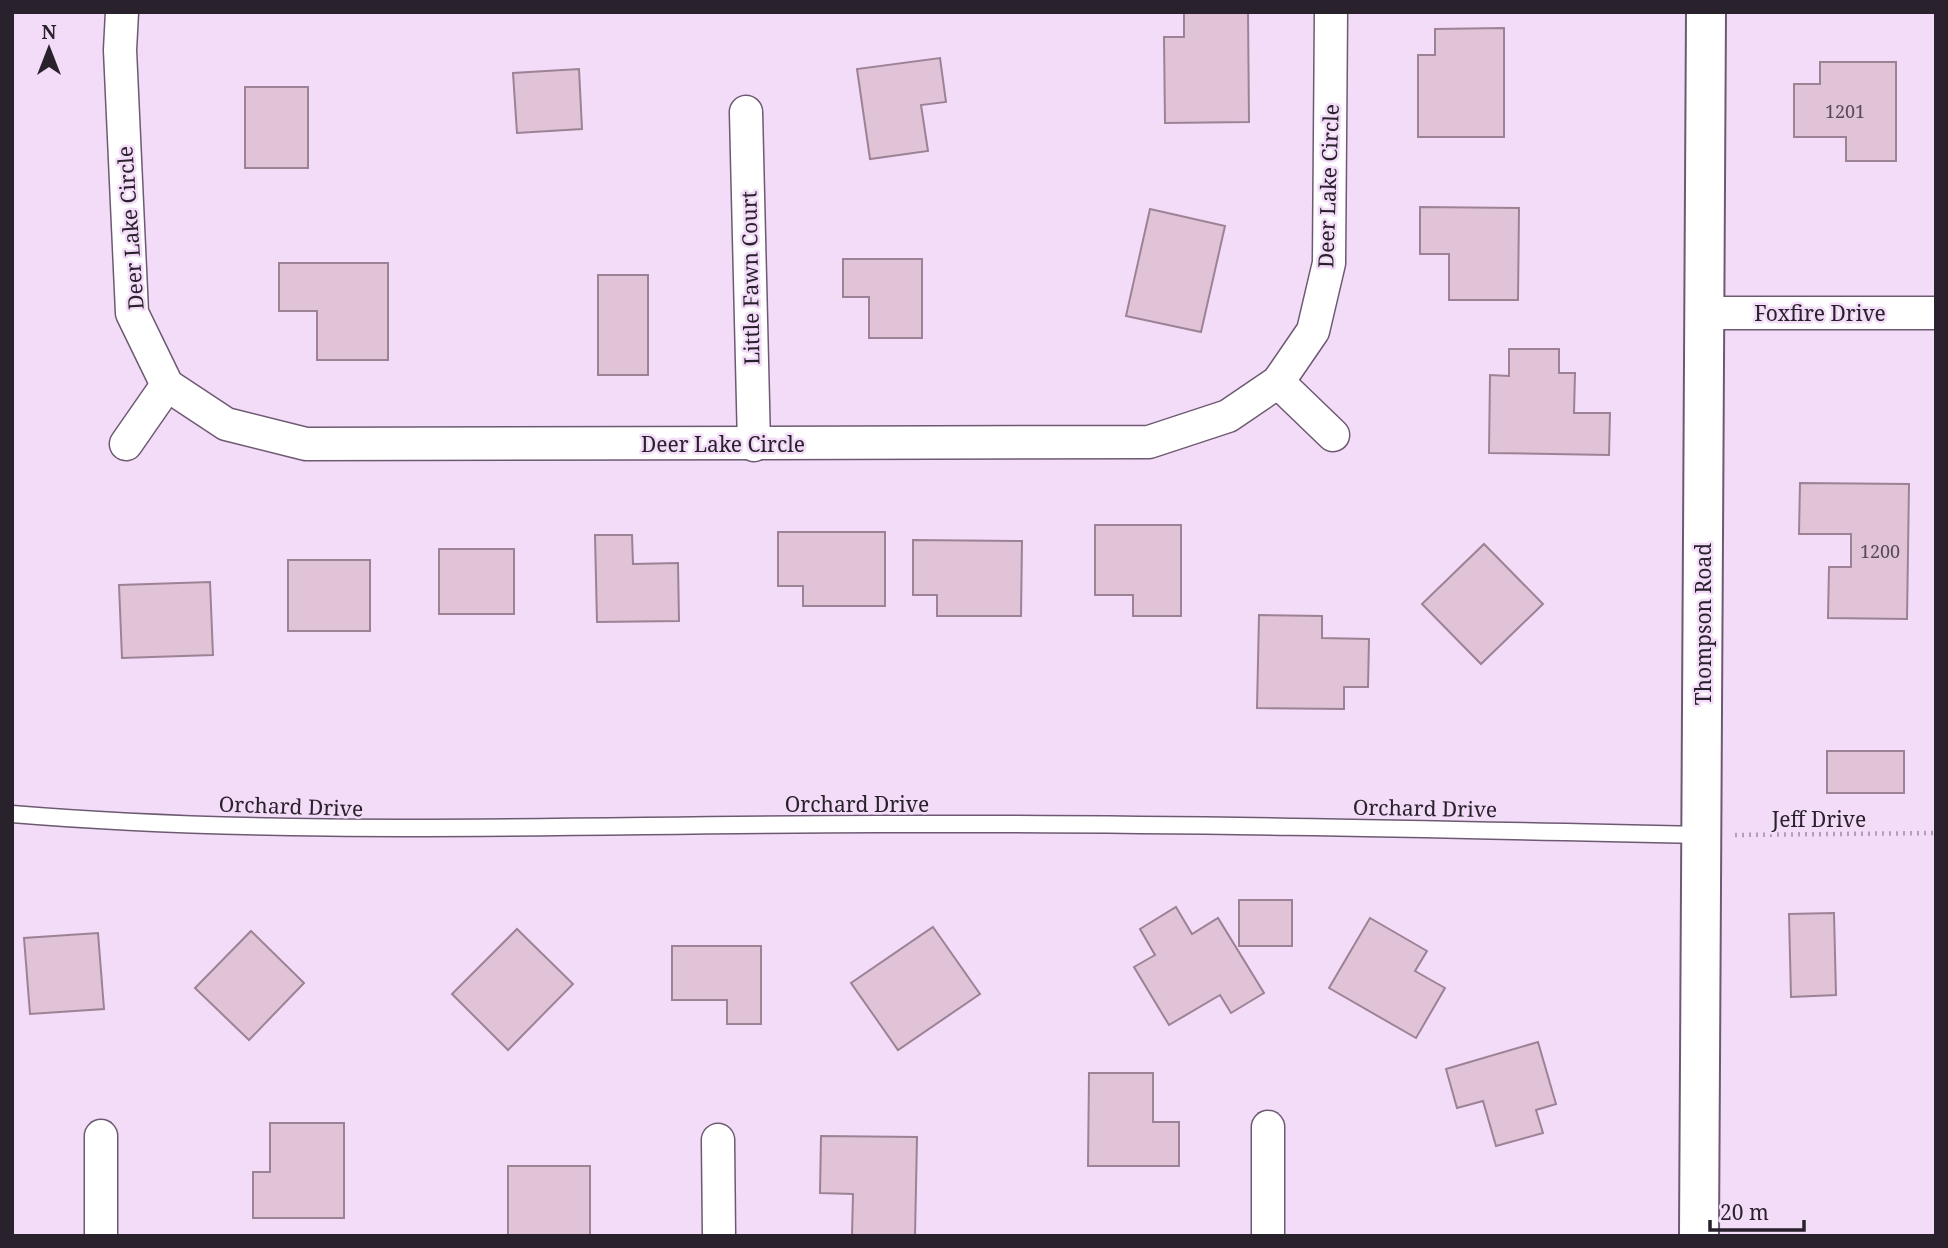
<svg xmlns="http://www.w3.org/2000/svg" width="1948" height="1248" viewBox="0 0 1948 1248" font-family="'Noto Serif',serif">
  <rect width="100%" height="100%" fill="#f3dcf8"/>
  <g fill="#e1c3d8" stroke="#9d8295" stroke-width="2">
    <polygon points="1184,12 1248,12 1249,122 1165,123 1164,37 1184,37"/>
    <polygon points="1504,28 1504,137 1418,137 1418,55 1435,55 1435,29"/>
    <polygon points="940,58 946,102 921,105 928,151 870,159 857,69"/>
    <polygon points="1820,62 1896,62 1896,161 1846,161 1846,137 1794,137 1794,84 1820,84"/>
    <polygon points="579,69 582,129 517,133 513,73"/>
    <rect x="245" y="87" width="63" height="81"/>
    <polygon points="1420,207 1519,208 1518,300 1449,300 1449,254 1420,254"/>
    <polygon points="1150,209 1225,226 1201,332 1126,316"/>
    <polygon points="843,259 922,259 922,338 869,338 869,297 843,297"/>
    <polygon points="279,263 388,263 388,360 317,360 317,311 279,311"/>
    <rect x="598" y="275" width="50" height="100"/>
    <polygon points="1509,349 1559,349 1559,373 1575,373 1574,413 1610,413 1609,455 1489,453 1490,375 1509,376"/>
    <polygon points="1800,483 1909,484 1907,619 1828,618 1829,567 1851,567 1851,534 1799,534"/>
    <polygon points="1095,525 1181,525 1181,616 1133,616 1133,595 1095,595"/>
    <polygon points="778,532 885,532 885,606 803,606 803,586 778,586"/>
    <polygon points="595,535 632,535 633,564 678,563 679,621 597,622"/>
    <polygon points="913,540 1022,541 1021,616 937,616 937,595 913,595"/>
    <polygon points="1484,544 1543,604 1481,664 1422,604"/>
    <rect x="439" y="549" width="75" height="65"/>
    <rect x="288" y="560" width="82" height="71"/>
    <polygon points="210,582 213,655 122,658 119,585"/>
    <polygon points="1259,615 1322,616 1322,638 1369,639 1368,687 1344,687 1344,709 1257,708"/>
    <rect x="1827" y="751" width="77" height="42"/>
    <rect x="1239" y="900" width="53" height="46"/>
    <polygon points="1176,907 1192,934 1218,918 1264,993 1231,1013 1220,995 1169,1025 1134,967 1155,955 1140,929"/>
    <polygon points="1834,913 1836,995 1791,997 1789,914"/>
    <polygon points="1370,918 1427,951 1415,971 1445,988 1416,1038 1329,988"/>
    <polygon points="933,927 980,994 898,1050 851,983"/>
    <polygon points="517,929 573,984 508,1050 452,994"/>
    <polygon points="251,931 304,983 249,1040 195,988"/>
    <polygon points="98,933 104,1009 30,1014 24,938"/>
    <polygon points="672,946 761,946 761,1024 727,1024 727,1000 672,1000"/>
    <polygon points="1538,1042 1556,1104 1536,1110 1543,1133 1496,1146 1483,1101 1457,1108 1446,1069"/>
    <polygon points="1089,1073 1153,1073 1153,1122 1179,1122 1179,1166 1088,1166"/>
    <polygon points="270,1123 344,1123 344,1218 253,1218 253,1172 270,1172"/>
    <polygon points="821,1136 917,1137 915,1236 852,1236 853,1194 820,1193"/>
    <rect x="508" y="1166" width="82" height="70"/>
  </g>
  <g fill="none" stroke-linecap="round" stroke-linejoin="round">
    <defs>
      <path id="service" d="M12 814C302 838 589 824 879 824 1153 823 1428 829 1703 835"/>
      <g id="minor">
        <polyline points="122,12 120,50 132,313 167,385 226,424 306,444 1149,442 1228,416 1278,382 1313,331 1329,263 1331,12"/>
        <polyline points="746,112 754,445"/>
        <polyline points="1704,313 1936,313"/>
        <polyline points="1278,382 1333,435"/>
        <polyline points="126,444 167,385"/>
        <polyline points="101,1136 101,1236"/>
        <polyline points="718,1140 719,1236"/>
        <polyline points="1268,1236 1268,1127"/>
      </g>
      <polyline id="tertiary" points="1699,1236 1706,12"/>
    </defs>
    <use href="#service" stroke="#6d5a72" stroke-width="19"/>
    <use href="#minor" stroke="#6d5a72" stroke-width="35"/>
    <use href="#tertiary" stroke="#6d5a72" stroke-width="42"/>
    <polyline stroke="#b19fb5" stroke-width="4.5" stroke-dasharray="2 5" stroke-linecap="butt" points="1735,835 1936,833"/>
    <use href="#service" stroke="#fff" stroke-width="16"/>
    <use href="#minor" stroke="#fff" stroke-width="32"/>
    <use href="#tertiary" stroke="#fff" stroke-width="38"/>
  </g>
  <g text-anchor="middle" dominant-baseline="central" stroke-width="5" stroke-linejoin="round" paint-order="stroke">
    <g font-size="18" fill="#574a56">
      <text x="1845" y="111">1201</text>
      <text x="1880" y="551">1200</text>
    </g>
    <g font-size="21" fill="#29212b" stroke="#f3dcf8">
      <text transform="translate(1328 186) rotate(-88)">Deer Lake Circle</text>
      <text transform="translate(130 228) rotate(-94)">Deer Lake Circle</text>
      <text transform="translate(750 278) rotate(-91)">Little Fawn Court</text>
      <text x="1820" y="313">Foxfire Drive</text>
      <text x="723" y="444">Deer Lake Circle</text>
      <text transform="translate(1703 624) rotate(-90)">Thompson Road</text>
      <text x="857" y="804">Orchard Drive</text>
      <text transform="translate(291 806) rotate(2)">Orchard Drive</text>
      <text transform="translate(1425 808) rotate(1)">Orchard Drive</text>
      <text x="1819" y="819">Jeff Drive</text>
    </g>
  </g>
  <rect width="1948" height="1248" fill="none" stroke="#29212b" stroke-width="28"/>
  <g transform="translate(49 49)" stroke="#f3dcf8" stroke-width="5" paint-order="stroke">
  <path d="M0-5L12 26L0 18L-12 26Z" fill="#29212b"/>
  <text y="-10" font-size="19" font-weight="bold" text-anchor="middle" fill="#29212b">N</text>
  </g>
  <path d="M1710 1220v10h94v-10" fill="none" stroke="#29212b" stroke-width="3.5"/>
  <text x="1720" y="1220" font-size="21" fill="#29212b" stroke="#f3dcf8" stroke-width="5" paint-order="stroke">20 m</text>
</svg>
